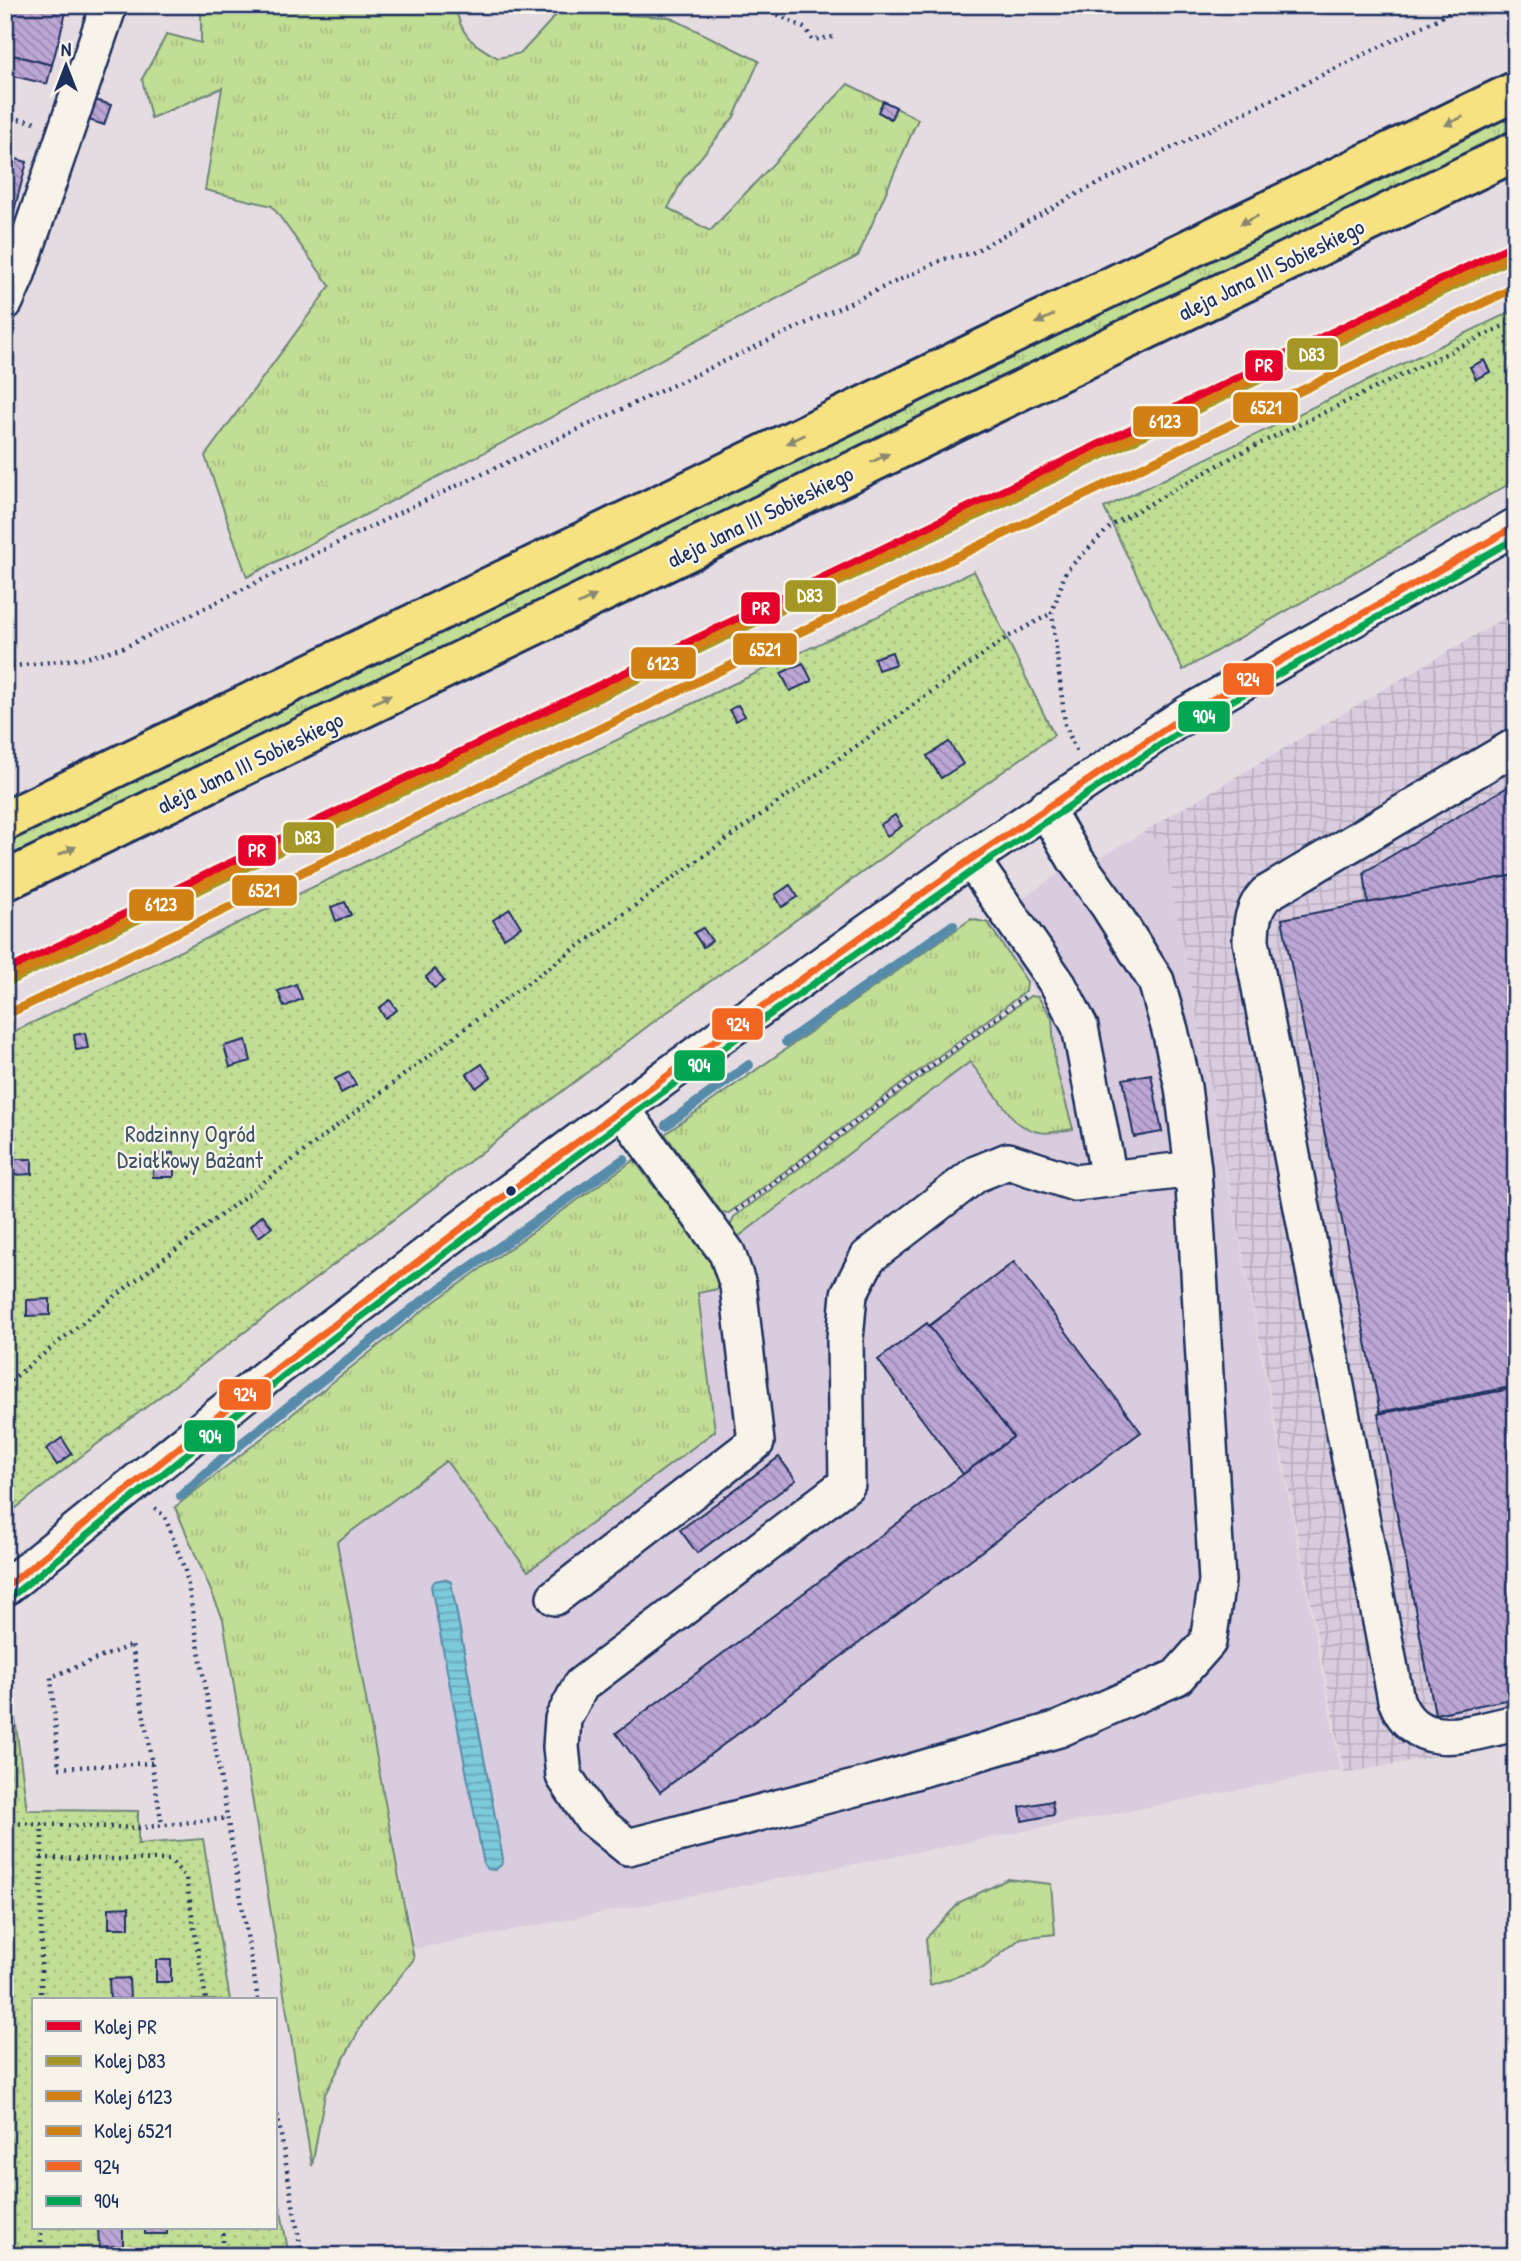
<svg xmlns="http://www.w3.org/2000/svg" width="1521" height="2261" viewBox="0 0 1521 2261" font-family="'Patrick Hand',sans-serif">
  <defs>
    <pattern id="industrial-grid" width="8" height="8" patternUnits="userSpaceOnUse" patternTransform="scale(1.75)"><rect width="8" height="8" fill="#d9ccde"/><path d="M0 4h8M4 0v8" fill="none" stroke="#bab0c1"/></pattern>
    <pattern id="grass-tufts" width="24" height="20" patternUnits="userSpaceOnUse" patternTransform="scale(1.75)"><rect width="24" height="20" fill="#c2dd94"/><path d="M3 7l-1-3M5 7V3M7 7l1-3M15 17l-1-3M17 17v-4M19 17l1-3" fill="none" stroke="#a6be82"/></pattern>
    <pattern id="garden-dots" width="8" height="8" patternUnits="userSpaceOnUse" patternTransform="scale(1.75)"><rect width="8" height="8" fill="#c2dd94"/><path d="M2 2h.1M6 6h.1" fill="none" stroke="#a6be82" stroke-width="1.8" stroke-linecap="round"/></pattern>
    <pattern id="water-rules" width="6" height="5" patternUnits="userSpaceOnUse" patternTransform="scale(1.75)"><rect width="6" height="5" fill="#7dcadc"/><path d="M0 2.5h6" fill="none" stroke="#66a4b6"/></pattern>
    <pattern id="building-back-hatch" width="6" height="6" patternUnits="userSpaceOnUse" patternTransform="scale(1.75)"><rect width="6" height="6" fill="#bca6d5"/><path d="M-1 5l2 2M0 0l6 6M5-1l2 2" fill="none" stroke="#9888b0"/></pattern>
  </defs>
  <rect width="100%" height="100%" fill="#e5dce2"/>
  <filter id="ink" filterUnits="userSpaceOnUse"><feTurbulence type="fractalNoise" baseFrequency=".0143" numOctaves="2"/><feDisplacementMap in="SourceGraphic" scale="14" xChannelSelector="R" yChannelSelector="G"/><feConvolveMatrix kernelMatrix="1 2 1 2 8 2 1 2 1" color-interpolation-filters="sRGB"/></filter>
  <g filter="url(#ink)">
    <polygon fill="#d9ccde" points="1143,832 1164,848 1341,1770 415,1949 337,1542 711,1262 737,1237 730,1226 734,1217 1045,1006 988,923 1065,869 1096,860"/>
    <polygon fill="url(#industrial-grid)" points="1516,611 1516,1740 1344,1774 1164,848 1143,832"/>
    <g fill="url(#grass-tufts)" stroke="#6e8679" stroke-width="2">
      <path d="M201 5H455C461 37 472 43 498 58L521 53 559 12 669 17 759 61 734 117 683 179 668 208 710 231 848 84 918 119 858 256 247 577 205 456 330 286 272 206 205 190 222 88 151 118 142 79 167 34 201 43Z"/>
      <polygon points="1516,113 1516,131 5,859 5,840 841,437 1416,163"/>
      <polygon points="971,919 988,923 1027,982 1026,991 729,1213 721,1212 665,1134"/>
      <path d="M1030 996 1038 997 1052 1018 1055 1064 1073 1129C1048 1134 1038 1136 1016 1122L970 1062 738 1237 730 1226 734 1217Z"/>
      <polygon points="634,1160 717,1271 720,1285 717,1289 698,1293 715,1431 528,1571 446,1461 337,1542 414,1959 363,2023 325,2094 312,2166 223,1619 175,1507 431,1304"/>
      <polygon points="1008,1879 1051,1884 1055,1934 1021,1938 983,1968 930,1985 926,1938 960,1902"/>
    </g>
    <g fill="url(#garden-dots)" stroke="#6e8679" stroke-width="2">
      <polygon points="1516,309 1516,480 1183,670 1104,508"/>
      <polygon points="974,571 1054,735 652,1023 79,1458 5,1517 5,1036 714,693"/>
      <polygon points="7,1657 27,1810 138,1811 138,1844 203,1839 230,2000 33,2000 33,2228 275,2228 275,2178 289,2256 5,2256"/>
    </g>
    <polygon fill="url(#water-rules)" stroke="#568caa" stroke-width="2" points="445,1579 451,1582 503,1859 501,1865 495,1870 488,1869 484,1865 431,1586 435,1581"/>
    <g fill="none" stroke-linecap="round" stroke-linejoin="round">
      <g stroke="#568caa" stroke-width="10">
        <polyline points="786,1042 953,925"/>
        <polyline points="666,1125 749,1065"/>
        <polyline points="181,1496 223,1458 420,1303 624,1159"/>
      </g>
    </g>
    <g fill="url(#building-back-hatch)" stroke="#1b2f5e" stroke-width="2">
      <polygon points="5,5 68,5 52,65 5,53"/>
      <polygon points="5,53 52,65 47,84 5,74"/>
      <polygon points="89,98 111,105 104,125 83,118"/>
      <polygon points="883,101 896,107 891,119 878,112"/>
      <polygon points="5,156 27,162 11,222 5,225"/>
      <polygon points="1484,360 1490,372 1476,379 1470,367"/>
      <polygon points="892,652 896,664 878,670 874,658"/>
      <polygon points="803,663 812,681 790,691 781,673"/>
      <polygon points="738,705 745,716 736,721 729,710"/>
      <polygon points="949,742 963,764 941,778 927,756"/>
      <polygon points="1516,782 1516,875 1368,903 1364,872"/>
      <polygon points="895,815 902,826 887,836 880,825"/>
      <polygon points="1516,875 1516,1386 1380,1412 1282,919"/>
      <polygon points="790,885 798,897 782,907 775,895"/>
      <polygon points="345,902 351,915 336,921 331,907"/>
      <polygon points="510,909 521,927 504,938 493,920"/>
      <polygon points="703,928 712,941 703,947 694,933"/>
      <polygon points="435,969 444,981 434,988 426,977"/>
      <polygon points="296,984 302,999 284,1007 278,991"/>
      <polygon points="390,1000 397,1010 385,1018 379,1008"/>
      <polygon points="85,1033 88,1048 76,1050 74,1035"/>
      <polygon points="246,1040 251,1061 230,1067 224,1046"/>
      <polygon points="482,1064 491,1077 476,1088 467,1074"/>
      <polygon points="349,1072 356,1085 341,1093 335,1079"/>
      <polygon points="1151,1074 1162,1132 1134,1137 1123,1079"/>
      <polygon points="174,1153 174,1177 153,1177 153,1154"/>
      <polygon points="13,1159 32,1159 32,1174 14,1175"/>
      <polygon points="263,1215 272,1227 259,1237 250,1226"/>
      <polygon points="1014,1262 1141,1432 660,1792 616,1733 1013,1437 929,1326"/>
      <polygon points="50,1299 50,1315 27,1316 27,1300"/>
      <polygon points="927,1323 1013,1437 963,1474 878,1360"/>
      <polygon points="1516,1388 1516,1698 1435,1714 1378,1414"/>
      <polygon points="62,1438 72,1454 57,1465 46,1449"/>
      <polygon points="779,1457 796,1480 697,1553 680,1530"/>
      <polygon points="1052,1801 1054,1815 1022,1821 1020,1807"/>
      <polygon points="5,1849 10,1849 11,1873 5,1873"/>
      <polygon points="129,1907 129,1928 109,1928 109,1908"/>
      <rect x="156" y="1960" width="15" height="22"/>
      <polygon points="129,1978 130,1999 110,1999 109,1979"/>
      <polygon points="98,2228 123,2228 123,2246 99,2247"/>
      <rect x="145" y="2228" width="22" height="6"/>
    </g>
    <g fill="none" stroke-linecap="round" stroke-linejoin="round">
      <defs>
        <g id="minor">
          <polyline points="5,302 16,277 109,5"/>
          <path d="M1516 746 1266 894C1253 908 1251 923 1251 941L1396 1700C1417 1755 1472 1732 1516 1723"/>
          <polyline points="1045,808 1075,859 1108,905 1156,981 1170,1030 1183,1087 1193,1169 1217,1581 1208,1642 1177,1677 1059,1729 870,1784 628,1847 591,1817 564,1776 561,1747 563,1719 581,1685 847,1484 845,1339 849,1294 868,1257 976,1174 1008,1161 1075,1183 1193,1169"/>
          <polyline points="971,859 1059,986 1080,1027 1109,1178"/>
          <polyline points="5,1588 280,1366 508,1193 731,1029 971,859 1187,714 1516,526"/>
          <polyline points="555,1597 756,1442 738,1285 727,1253 622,1109"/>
        </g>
        <g id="major">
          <polyline points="5,821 1516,91"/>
          <polyline points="5,881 1516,151"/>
        </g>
      </defs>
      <use href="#minor" stroke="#1b2f5e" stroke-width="40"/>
      <use href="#major" stroke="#1b2f5e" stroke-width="44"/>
      <g stroke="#1b2f5e" stroke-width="4.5" stroke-dasharray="2 5" stroke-linecap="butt">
        <polyline points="759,5 806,29 812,40 833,37"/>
        <polyline points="900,5 908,9"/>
        <polyline points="5,117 36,122"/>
        <polyline points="5,667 86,658 127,646 405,510 944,259 972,253 1075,195 1466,5"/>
        <polyline points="1076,751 1065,724 1052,613 1066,571 1112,525 1238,454 1516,320"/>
        <polyline points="736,1211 1027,995"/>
        <polyline points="5,1385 132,1283 468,1026 1006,638 1052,613"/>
        <polyline points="155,1508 165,1517 186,1573 258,2000"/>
        <polyline points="152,1763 59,1768 51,1677 132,1645 162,1825"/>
        <polyline points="5,1823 138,1828 228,1818"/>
        <polyline points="41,1858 170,1860 186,1878 206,2000"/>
        <polyline points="41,2000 42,1824"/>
        <polyline points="275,2101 302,2256"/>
        <polyline points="41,2256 41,2228"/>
        <polyline points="223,2256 223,2228"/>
      </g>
      <use href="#minor" stroke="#f7f3e8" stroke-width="35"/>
      <use href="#major" stroke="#f7e281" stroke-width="38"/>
      <defs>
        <polyline id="bus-1" points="5,1588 280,1366 508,1193 731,1029 971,859 1187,714 1516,526"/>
        <polyline id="bus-2" points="12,1596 286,1374 514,1201 737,1038 977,868 1193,723 1516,538"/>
      </defs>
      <use href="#bus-1" stroke="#f7f3e8" stroke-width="12"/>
      <use href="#bus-2" stroke="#f7f3e8" stroke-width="12"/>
      <use href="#bus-1" stroke="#f26522" stroke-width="7"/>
      <use href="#bus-2" stroke="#00a651" stroke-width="7"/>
      <defs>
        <polyline id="rail-1" points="5,972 1516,244"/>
        <polyline id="rail-2" points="10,981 1516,256"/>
        <polyline id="rail-3" points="5,980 1511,255"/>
        <polyline id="rail-4" points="14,1011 1516,287"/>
      </defs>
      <use href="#rail-1" stroke="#f7f3e8" stroke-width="14"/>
      <use href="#rail-2" stroke="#f7f3e8" stroke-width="14"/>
      <use href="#rail-3" stroke="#f7f3e8" stroke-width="14"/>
      <use href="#rail-4" stroke="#f7f3e8" stroke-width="14"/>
      <use href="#rail-1" stroke="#e4002b" stroke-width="9"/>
      <use href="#rail-2" stroke="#a49726" stroke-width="9"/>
      <use href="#rail-3" stroke="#d18113" stroke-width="9"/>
      <use href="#rail-4" stroke="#d18113" stroke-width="9"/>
    </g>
    <defs><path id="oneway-solid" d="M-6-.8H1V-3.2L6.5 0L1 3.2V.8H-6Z" transform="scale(1.75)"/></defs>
    <g fill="#898870">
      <use href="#oneway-solid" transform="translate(1454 121) rotate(154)"/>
      <use href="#oneway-solid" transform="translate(1249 220) rotate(154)"/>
      <use href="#oneway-solid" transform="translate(1045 319) rotate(154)"/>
      <use href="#oneway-solid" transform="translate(796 439) rotate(154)"/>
      <use href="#oneway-solid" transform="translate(880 458) rotate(-26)"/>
      <use href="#oneway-solid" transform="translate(587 600) rotate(-26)"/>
      <use href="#oneway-solid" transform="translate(382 699) rotate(-26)"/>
      <use href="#oneway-solid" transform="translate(67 851) rotate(-26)"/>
    </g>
  </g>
  <circle fill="#1b2f5e" stroke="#f7f3e8" stroke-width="2.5" cx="511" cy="1191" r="6"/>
  <g text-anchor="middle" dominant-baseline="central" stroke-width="5" stroke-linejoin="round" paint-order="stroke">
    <g font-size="23" fill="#1b2f5e" stroke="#f7f3e8">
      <text transform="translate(1271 269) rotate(-26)">aleja Jana III Sobieskiego</text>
      <text transform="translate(760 516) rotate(-26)">aleja Jana III Sobieskiego</text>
      <text transform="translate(250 762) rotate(-26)">aleja Jana III Sobieskiego</text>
    </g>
    <g font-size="23" fill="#3c5269" stroke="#f7f3e8">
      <text x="190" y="1133">Rodzinny Ogród<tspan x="190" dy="26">Działkowy Bażant</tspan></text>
    </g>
  </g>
  <g stroke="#f7f3e8" stroke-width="2.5">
    <rect x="1286" y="337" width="53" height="34" rx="7" fill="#a49726"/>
    <rect x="1244" y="349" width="40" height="33" rx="7" fill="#e4002b"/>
    <rect x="1232" y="391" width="67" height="33" rx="7" fill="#d18113"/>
    <rect x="1132" y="405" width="67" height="33" rx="7" fill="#d18113"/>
    <rect x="784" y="579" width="53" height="34" rx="7" fill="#a49726"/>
    <rect x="740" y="591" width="41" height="34" rx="7" fill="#e4002b"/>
    <rect x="732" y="632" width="66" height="34" rx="7" fill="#d18113"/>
    <rect x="630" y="646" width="67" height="34" rx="7" fill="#d18113"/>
    <rect x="1222" y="662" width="53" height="34" rx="7" fill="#f26522"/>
    <rect x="1177" y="700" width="54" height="33" rx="7" fill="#00a651"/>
    <rect x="282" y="821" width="53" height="33" rx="7" fill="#a49726"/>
    <rect x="237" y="834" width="40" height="33" rx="7" fill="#e4002b"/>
    <rect x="231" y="874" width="67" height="33" rx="7" fill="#d18113"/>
    <rect x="128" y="888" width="67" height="34" rx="7" fill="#d18113"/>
    <rect x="711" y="1007" width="53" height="34" rx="7" fill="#f26522"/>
    <rect x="673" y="1049" width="53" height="33" rx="7" fill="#00a651"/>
    <rect x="218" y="1378" width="54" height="33" rx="7" fill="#f26522"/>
    <rect x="183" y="1419" width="53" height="34" rx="7" fill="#00a651"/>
  </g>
  <g font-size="19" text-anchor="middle" font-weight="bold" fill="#fff">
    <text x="1312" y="361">D83</text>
    <text x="1264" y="372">PR</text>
    <text x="1266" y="414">6521</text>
    <text x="1165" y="428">6123</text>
    <text x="810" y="602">D83</text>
    <text x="761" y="615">PR</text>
    <text x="765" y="656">6521</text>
    <text x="663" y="670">6123</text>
    <text x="1248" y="686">924</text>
    <text x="1204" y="723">904</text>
    <text x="308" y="844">D83</text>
    <text x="257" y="857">PR</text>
    <text x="264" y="897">6521</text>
    <text x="161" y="911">6123</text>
    <text x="738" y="1031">924</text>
    <text x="699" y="1072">904</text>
    <text x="245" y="1401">924</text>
    <text x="210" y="1443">904</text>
  </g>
  <rect width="1521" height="2261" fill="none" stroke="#f7f3e8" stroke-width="28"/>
  <rect x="14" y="14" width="1493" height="2233" fill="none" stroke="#1b2f5e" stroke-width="2.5" filter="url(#ink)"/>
  <rect x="32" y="1998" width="245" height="231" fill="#f7f3e8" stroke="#9fa5b1" stroke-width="2"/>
  <rect x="46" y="2021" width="35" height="10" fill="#e4002b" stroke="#9fa5b1" stroke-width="2"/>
  <text x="94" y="2034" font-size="21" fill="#1b2f5e">Kolej PR</text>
  <rect x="46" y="2056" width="35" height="10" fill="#a49726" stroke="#9fa5b1" stroke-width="2"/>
  <text x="94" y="2068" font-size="21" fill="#1b2f5e">Kolej D83</text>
  <rect x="46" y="2091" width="35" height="10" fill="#d18113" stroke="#9fa5b1" stroke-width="2"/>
  <text x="94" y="2104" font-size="21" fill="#1b2f5e">Kolej 6123</text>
  <rect x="46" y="2126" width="35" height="10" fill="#d18113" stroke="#9fa5b1" stroke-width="2"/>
  <text x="94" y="2138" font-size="21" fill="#1b2f5e">Kolej 6521</text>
  <rect x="46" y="2161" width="35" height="10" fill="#f26522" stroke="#9fa5b1" stroke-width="2"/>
  <text x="94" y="2174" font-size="21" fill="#1b2f5e">924</text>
  <rect x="46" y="2196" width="35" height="10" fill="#00a651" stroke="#9fa5b1" stroke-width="2"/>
  <text x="94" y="2208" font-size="21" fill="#1b2f5e">904</text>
  <g transform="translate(66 66)" stroke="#f7f3e8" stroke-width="5" paint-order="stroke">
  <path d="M0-5L12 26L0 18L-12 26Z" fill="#1b2f5e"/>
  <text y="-10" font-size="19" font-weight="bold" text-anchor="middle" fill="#1b2f5e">N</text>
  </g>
</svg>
